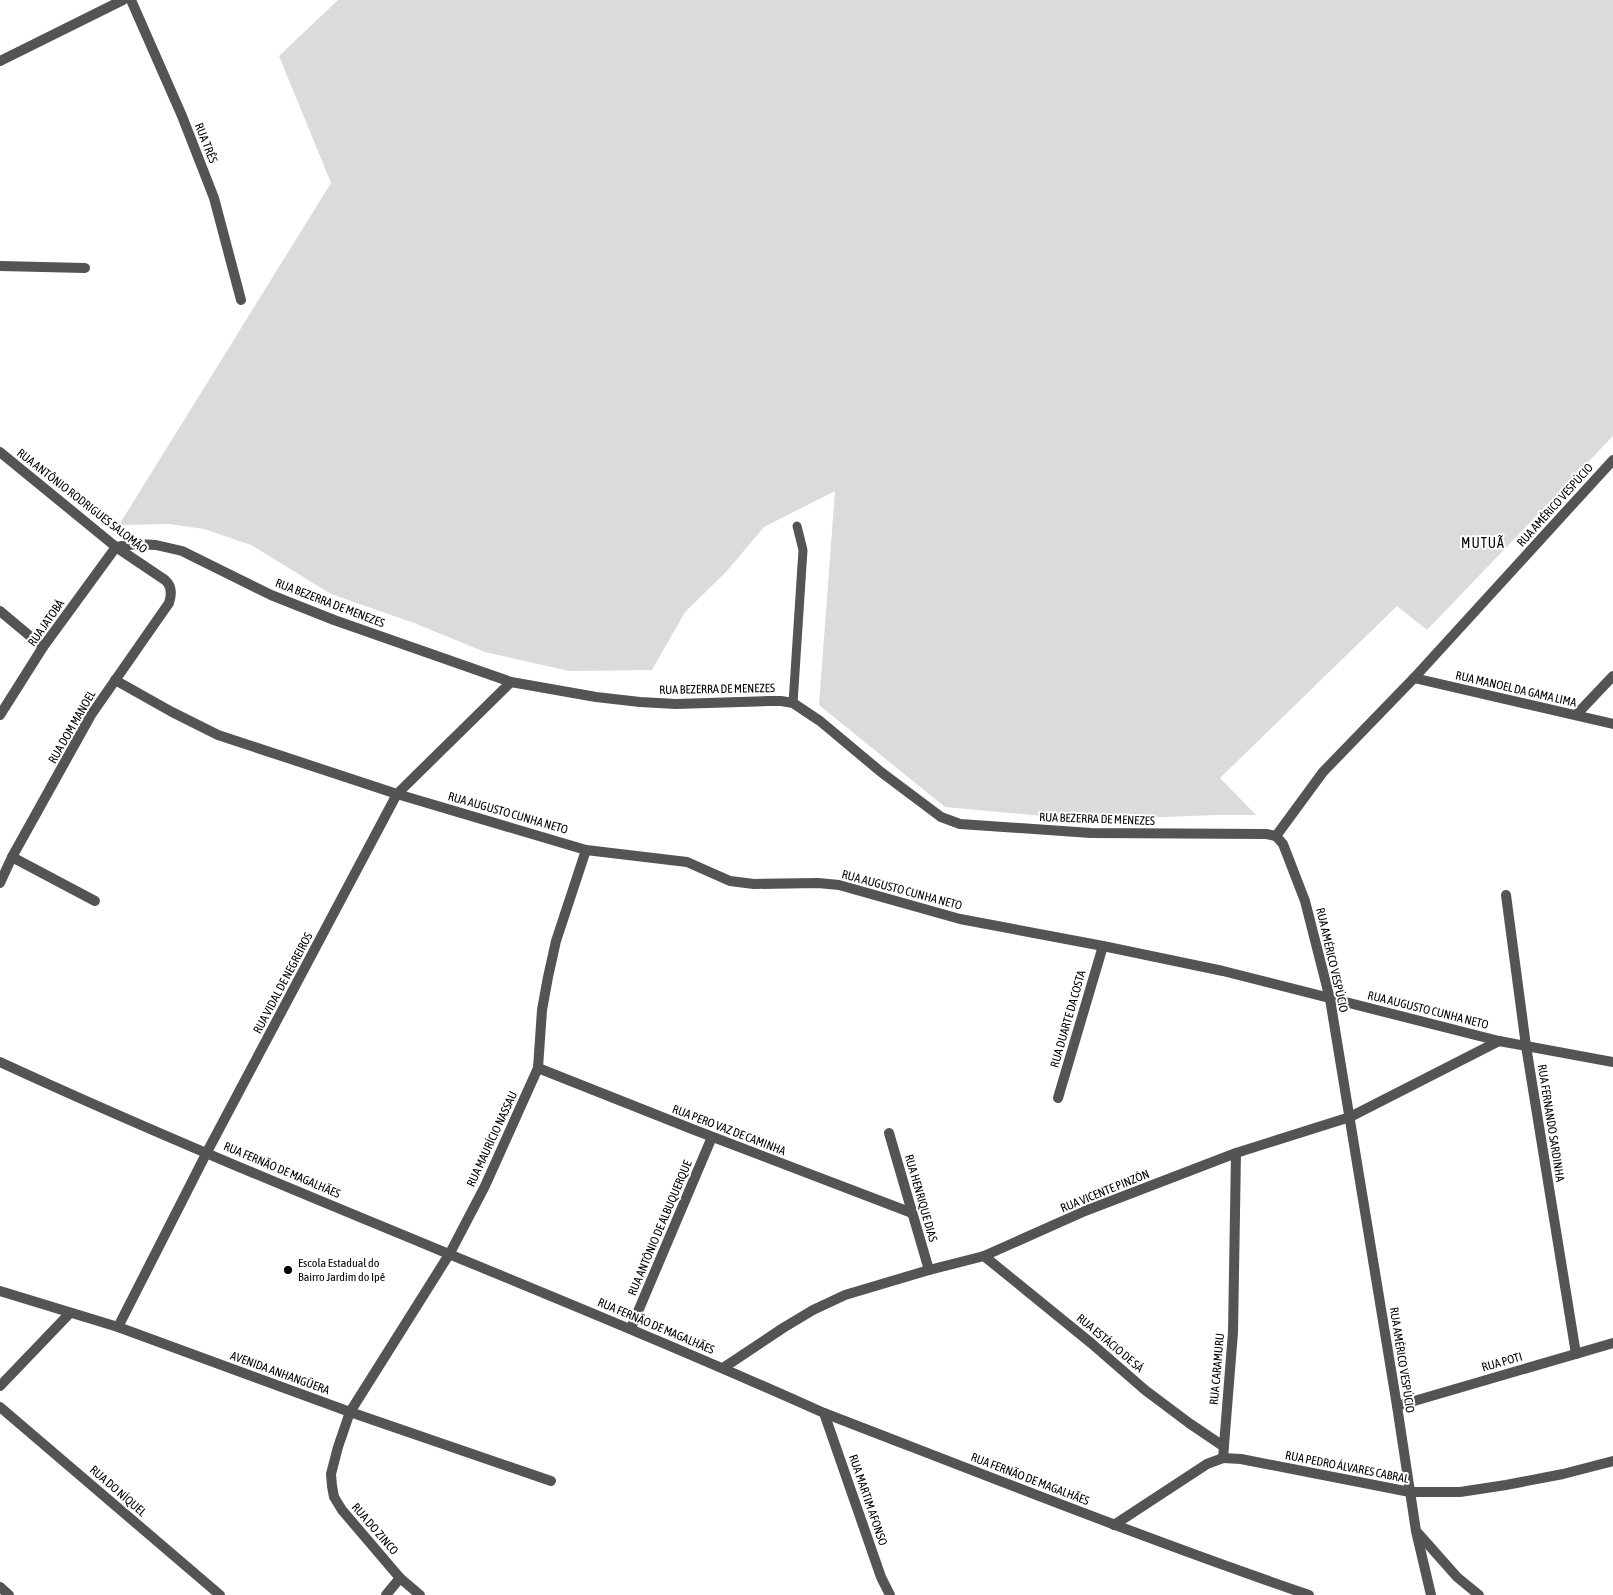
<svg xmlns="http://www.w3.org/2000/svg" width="1613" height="1595" viewBox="0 0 1613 1595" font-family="'Asap Condensed',sans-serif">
  <rect width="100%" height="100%" fill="#fff"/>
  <polygon fill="#dbdbdb" points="338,0 1613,0 1613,436 1427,630 1397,606 1220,778 1256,815 1216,815 1087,820 945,807 819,705 835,491 764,527 726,572 685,612 652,670 569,671 485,652 414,623 331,594 251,545 204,529 169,524 119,525 331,183 279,56"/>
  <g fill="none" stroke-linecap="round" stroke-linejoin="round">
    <polyline stroke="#545454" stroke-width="9" points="793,703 803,550 797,526"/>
    <g stroke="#545454" stroke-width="10">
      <polyline points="131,0 182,116 214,198 241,300"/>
      <polyline points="0,61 123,0"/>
      <polyline points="0,266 85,268"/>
      <path d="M0 452 116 547 165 580C172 586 172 594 169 603L91 715 12 857 0 883"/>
      <polyline points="116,547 136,544 156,545 182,551 271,595 334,620 511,682 596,697 640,702 676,704 768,701 781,701 793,703 820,721 881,772 941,817 960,824 1091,833 1266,834 1276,836"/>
      <polyline points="0,611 43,647"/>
      <polyline points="115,680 172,712 218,735 397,794 586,850 687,862 730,881 754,884 818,883 839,885 960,919 1103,946 1223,971 1499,1041 1613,1062"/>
      <polyline points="0,715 43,647 116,547"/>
      <polyline points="1576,715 1613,676"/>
      <polyline points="1276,836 1283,844 1305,901 1330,999 1397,1406 1416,1531 1431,1595"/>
      <polyline points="1276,836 1323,772 1414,678"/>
      <polyline points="12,857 95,901"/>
      <polyline points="1506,895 1526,1046 1576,1354"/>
      <polyline points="538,1068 692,1129 912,1213"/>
      <polyline points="1058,1098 1103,946"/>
      <polyline points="889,1133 929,1270"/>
      <polyline points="984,1256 1091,1343 1145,1390 1189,1423 1223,1446"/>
      <polyline points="0,1291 118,1327 350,1412 551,1481"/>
      <polyline points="118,1327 207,1152 397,794 511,682"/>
      <polyline points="631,1328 712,1137"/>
      <polyline points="723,1368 783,1328 813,1310 845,1295 929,1270 984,1256 1085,1211 1236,1153 1350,1117 1499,1041"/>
      <polyline points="0,1386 70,1313"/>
      <polyline points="1397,1406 1613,1343"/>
      <polyline points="0,1407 220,1595"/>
      <path d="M824 1413C985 1475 1146 1539 1309 1595"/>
      <polyline points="1223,1458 1241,1459 1410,1492 1460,1492 1506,1485 1563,1474 1613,1461"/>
      <polyline points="1114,1525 1207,1464 1223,1458 1233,1332 1236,1153"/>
      <polyline points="1418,1533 1457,1577 1479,1595"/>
      <polyline points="0,1587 9,1595"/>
      <polyline points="386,1595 400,1578"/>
      <polyline points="420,1595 400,1578 342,1510 334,1497 332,1486 331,1474 338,1447 350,1412 450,1253 485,1186 538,1068 542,1010 548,977 556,941 586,850"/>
    </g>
    <g stroke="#545454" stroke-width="10">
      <polyline points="1613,460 1414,678 1613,724"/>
      <path d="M0 1062C271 1187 552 1291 824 1413L881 1577 890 1595"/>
    </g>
  </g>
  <circle fill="#000" stroke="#fff" stroke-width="2" cx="288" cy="1270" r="5"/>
  <g text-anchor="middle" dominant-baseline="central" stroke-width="4" stroke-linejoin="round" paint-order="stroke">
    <g font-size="12" fill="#000" stroke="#fff">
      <text transform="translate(206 143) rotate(68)">RUA TRÊS</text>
      <text transform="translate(82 501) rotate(38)">RUA ANTÔNIO RODRIGUES SALOMÃO</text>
      <text transform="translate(1555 505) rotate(-48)">RUA AMÉRICO VESPÚCIO</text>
      <text transform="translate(330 603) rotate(21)">RUA BEZERRA DE MENEZES</text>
      <text transform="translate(46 623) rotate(-55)">RUA JATOBÁ</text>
      <text transform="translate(717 689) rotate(-1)">RUA BEZERRA DE MENEZES</text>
      <text transform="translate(1516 689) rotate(13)">RUA MANOEL DA GAMA LIMA</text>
      <text transform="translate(72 727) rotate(-60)">RUA DOM MANOEL</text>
      <text transform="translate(508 813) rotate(16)">RUA AUGUSTO CUNHA NETO</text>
      <text transform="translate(1097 819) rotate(2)">RUA BEZERRA DE MENEZES</text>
      <text transform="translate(902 890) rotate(15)">RUA AUGUSTO CUNHA NETO</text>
      <text transform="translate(1332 960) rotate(77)">RUA AMÉRICO VESPÚCIO</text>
      <text transform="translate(283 983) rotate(-62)">RUA VIDAL DE NEGREIROS</text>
      <text transform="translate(1428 1010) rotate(14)">RUA AUGUSTO CUNHA NETO</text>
      <text transform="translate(1068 1019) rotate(-74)">RUA DUARTE DA COSTA</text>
      <text transform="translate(1551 1123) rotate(81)">RUA FERNANDO SARDINHA</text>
      <text transform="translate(729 1130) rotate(21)">RUA PERO VAZ DE CAMINHA</text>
      <text transform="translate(492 1139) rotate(-65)">RUA MAURÍCIO NASSAU</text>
      <text transform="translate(282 1170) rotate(23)">RUA FERNÃO DE MAGALHÃES</text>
      <text transform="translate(1105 1191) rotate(-22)">RUA VICENTE PINZÓN</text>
      <text transform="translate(921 1198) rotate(74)">RUA HENRIQUE DIAS</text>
      <text transform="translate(660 1228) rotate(-67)">RUA ANTÔNIO DE ALBUQUERQUE</text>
      <text transform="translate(656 1326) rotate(23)">RUA FERNÃO DE MAGALHÃES</text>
      <text transform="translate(1110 1343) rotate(40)">RUA ESTÁCIO DE SÁ</text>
      <text transform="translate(1402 1360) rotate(81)">RUA AMÉRICO VESPÚCIO</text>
      <text transform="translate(1502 1362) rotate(-16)">RUA POTI</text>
      <text transform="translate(1217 1369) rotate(-85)">RUA CARAMURU</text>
      <text transform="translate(280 1373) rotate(20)">AVENIDA ANHANGÜERA</text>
      <text transform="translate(1347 1467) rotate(11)">RUA PEDRO ÁLVARES CABRAL</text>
      <text transform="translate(1030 1479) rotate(21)">RUA FERNÃO DE MAGALHÃES</text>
      <text transform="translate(118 1491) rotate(41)">RUA DO NÍQUEL</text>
      <text transform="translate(868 1500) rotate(71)">RUA MARTIM AFONSO</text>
      <text transform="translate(375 1529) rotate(49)">RUA DO ZINCO</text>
    </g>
    <g font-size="12" fill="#000" stroke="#fff" text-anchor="start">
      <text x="298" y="1263">Escola Estadual do<tspan x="298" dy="14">Bairro Jardim do Ipê</tspan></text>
    </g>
    <g font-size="14" letter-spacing="1" fill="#000" stroke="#fff">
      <text x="1483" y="543">MUTUÃ</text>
    </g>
  </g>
</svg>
